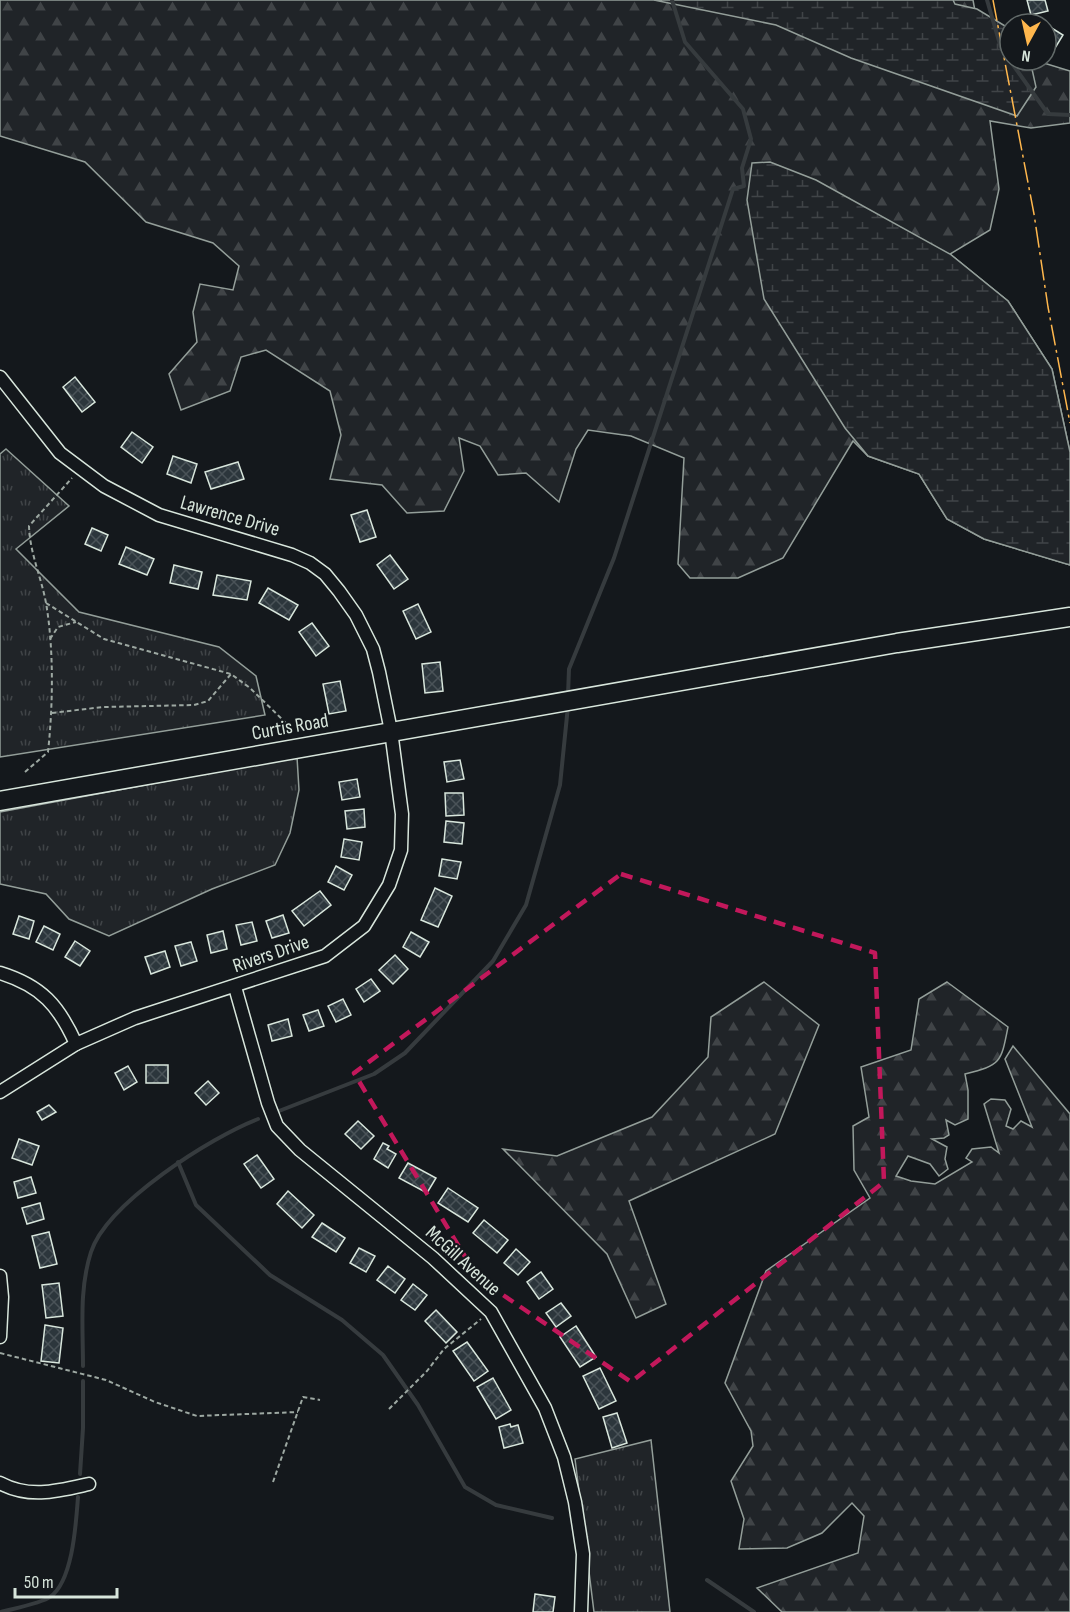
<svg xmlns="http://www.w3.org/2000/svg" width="1070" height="1612" viewBox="0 0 1070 1612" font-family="'Sofia Sans Condensed',sans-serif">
  <defs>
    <pattern id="forest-firs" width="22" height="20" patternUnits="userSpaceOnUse" patternTransform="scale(1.5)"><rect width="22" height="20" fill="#202428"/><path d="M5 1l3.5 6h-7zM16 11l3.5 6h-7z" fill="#404447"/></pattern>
    <pattern id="wetland-marsh" width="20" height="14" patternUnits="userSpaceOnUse" patternTransform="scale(1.5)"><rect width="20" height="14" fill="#202428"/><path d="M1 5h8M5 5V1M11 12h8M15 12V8" fill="none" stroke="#404447"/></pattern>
    <pattern id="park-tufts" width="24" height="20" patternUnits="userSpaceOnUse" patternTransform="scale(1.5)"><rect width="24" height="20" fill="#202428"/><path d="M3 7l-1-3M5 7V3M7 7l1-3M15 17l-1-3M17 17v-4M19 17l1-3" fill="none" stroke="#404447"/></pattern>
    <pattern id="building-cross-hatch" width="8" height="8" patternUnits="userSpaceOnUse" patternTransform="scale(1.5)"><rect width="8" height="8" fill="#2c363c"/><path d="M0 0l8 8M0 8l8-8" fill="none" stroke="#4a5358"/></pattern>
  </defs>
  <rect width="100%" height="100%" fill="#14181c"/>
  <g fill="url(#forest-firs)" stroke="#939e99" stroke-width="1.5">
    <polygon points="0,0 973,0 981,44 1010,60 1034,60 1070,71 1070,123 1031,128 990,121 999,189 990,230 950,254 1008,301 1052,369 1070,452 1070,565 984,539 947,519 919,474 868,456 853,441 783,558 738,578 690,578 678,564 684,458 631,436 588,430 576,449 559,502 526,473 498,475 480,446 459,438 464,471 444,511 407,513 382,485 330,479 341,435 330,391 266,350 241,357 230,391 181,410 169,374 197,342 193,312 200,284 233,290 239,266 213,243 146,222 85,162 0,136"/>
    <polygon points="764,982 819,1025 775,1134 629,1201 666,1304 636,1318 607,1254 503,1149 557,1156 652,1117 708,1057 711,1017"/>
    <path d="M947 982 1008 1027C1001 1063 1001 1065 965 1074L968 1090V1119L955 1125 946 1120 949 1135 944 1138 932 1139 947 1147 945 1159 948 1169 939 1176 930 1164 908 1156 896 1176 911 1181 935 1184 972 1162 966 1158 972 1149 991 1147 999 1153 984 1104 991 1099 1005 1100 1011 1109 1006 1126 1013 1129 1021 1121 1032 1127 1005 1059 1013 1046 1070 1114V1612H782L757 1588 858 1553 864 1516 852 1503 822 1533 787 1548 739 1549 744 1519 731 1481 753 1446 751 1431 725 1383 766 1271 870 1198 854 1170 853 1126 869 1117 861 1067 911 1050 919 999Z"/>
  </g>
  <g fill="url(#wetland-marsh)" stroke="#939e99" stroke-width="1.5">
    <polygon points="654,0 953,0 955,4 977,9 1010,29 1010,60 1030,60 1036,87 1017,116 851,58 776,25"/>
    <polygon points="770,162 816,180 950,254 1008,301 1052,369 1070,452 1070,565 984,539 947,519 919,474 868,456 845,428 764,299 747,200 752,163"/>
  </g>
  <g fill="url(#park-tufts)" stroke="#939e99" stroke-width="1.5">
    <polygon points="6,449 69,506 16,549 79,612 219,647 256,676 265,715 0,757 0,454"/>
    <polygon points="297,757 299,790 290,833 275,865 212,889 109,936 69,919 46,894 0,884 0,812"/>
    <polygon points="651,1440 670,1612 594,1612 575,1459"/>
  </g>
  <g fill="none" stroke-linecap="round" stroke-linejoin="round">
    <g stroke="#363b3e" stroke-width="4">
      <polyline points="987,0 1001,48 1048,114 1070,115"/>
      <polyline points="568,695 569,669 614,558 733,189 744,186 742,168 751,139 743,109 685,42 672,0"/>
      <polyline points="279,1111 374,1074 405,1053 493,961 526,905 560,785 568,706"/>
      <polyline points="178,1162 196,1205 270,1275 342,1320 383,1355 418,1405 465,1487 496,1505 552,1518"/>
      <path d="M83 1366C83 1328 79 1289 91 1252 107 1203 211 1137 258 1119"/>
      <polyline points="80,1474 83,1428 83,1381"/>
      <polyline points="707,1580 754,1612"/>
      <path d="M1 1612C12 1609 42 1603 50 1597 73 1581 76 1523 78 1497"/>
    </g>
  </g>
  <g fill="url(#building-cross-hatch)" stroke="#d8e6dc" stroke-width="1.5">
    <polygon points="1027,0 1045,0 1048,11 1031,15"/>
    <polygon points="1050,27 1063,35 1052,53 1046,50 1046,34"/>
    <polygon points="75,377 95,402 82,412 63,387"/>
    <polygon points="132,432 153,447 142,463 121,447"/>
    <polygon points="173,456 197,464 191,483 167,474"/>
    <polygon points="238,462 244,479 211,489 205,472"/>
    <polygon points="367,510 376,537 360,542 351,515"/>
    <polygon points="92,528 108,535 101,551 85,544"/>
    <polygon points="126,547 154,559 147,575 119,564"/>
    <polygon points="390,555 408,579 394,589 377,565"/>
    <polygon points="174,565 202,572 198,589 170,583"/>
    <polygon points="217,575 251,581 247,600 213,595"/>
    <polygon points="268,588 298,605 289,620 259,603"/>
    <polygon points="418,604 431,632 416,639 403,611"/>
    <polygon points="312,623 329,646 316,656 299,632"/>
    <polygon points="440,662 443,691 425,693 422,664"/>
    <polygon points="340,681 346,711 329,714 323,684"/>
    <polygon points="460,760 464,779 447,782 444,762"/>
    <polygon points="357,779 360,797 342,800 339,782"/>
    <polygon points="445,793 463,793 464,815 446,816"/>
    <polygon points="364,809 365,827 347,829 345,811"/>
    <polygon points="446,821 464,823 462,844 444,842"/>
    <polygon points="344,839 362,842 359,860 341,857"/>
    <polygon points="442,859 461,862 457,879 439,876"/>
    <polygon points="336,866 352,875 344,890 328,882"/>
    <polygon points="435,888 452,896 438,927 421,920"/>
    <polygon points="320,891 331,905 304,926 292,911"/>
    <polygon points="283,915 289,933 272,938 266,921"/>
    <polygon points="19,916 34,921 29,939 13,934"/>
    <polygon points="252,922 257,941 241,945 236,925"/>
    <polygon points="44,926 60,934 53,950 36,942"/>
    <polygon points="223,931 227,949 211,953 207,935"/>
    <polygon points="411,932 429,942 420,957 403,947"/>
    <polygon points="75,941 90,951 80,966 65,957"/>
    <polygon points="191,942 197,961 181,966 175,946"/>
    <polygon points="165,951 170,967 151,974 145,957"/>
    <polygon points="395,955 408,969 393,984 379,970"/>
    <polygon points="371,979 380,991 364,1002 356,989"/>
    <polygon points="343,999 351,1015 336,1022 328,1006"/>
    <polygon points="318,1010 324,1026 309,1031 303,1015"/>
    <polygon points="288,1019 292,1036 272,1041 268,1025"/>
    <rect x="146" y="1065" width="22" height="18"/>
    <polygon points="128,1066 137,1082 124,1090 115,1073"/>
    <polygon points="208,1081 219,1093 206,1105 195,1093"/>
    <polygon points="49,1105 56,1112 42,1120 37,1112"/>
    <polygon points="358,1121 374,1136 361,1149 345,1134"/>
    <polygon points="19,1139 39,1146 32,1165 12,1158"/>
    <polygon points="383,1143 389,1146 387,1149 396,1154 388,1168 374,1159"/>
    <polygon points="257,1155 274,1179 261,1188 244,1164"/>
    <polygon points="408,1163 436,1178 427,1193 399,1178"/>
    <polygon points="31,1177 36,1193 18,1198 14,1182"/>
    <polygon points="448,1188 478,1208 468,1222 438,1203"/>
    <polygon points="288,1191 314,1215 302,1228 277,1204"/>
    <polygon points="40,1203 44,1219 27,1224 22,1208"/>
    <polygon points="484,1220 508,1240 497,1253 473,1233"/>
    <polygon points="322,1223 345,1238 336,1252 312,1237"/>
    <polygon points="49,1232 57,1264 40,1268 32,1236"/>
    <polygon points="359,1248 375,1256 366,1272 350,1263"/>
    <polygon points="516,1249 530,1262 518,1275 504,1263"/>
    <polygon points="388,1266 405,1279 395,1293 377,1280"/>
    <polygon points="541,1272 553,1289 539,1299 527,1282"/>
    <polygon points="59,1283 63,1316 46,1318 42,1285"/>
    <polygon points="413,1284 427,1295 415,1310 401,1300"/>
    <polygon points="561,1303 571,1316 556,1327 546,1313"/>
    <polygon points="436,1310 457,1332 446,1343 425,1321"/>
    <polygon points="45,1325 63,1328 59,1363 41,1361"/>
    <polygon points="576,1326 596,1357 580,1367 560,1337"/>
    <polygon points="467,1342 488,1371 474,1381 453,1351"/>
    <polygon points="600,1368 616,1401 599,1409 583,1376"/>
    <polygon points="493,1378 511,1410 496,1419 477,1387"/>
    <polygon points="617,1413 627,1443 612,1448 603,1417"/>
    <polygon points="510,1424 511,1427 518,1425 523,1443 504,1448 499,1427"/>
    <polygon points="535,1594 555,1597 553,1612 533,1612"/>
  </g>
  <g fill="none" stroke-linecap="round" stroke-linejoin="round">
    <defs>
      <g id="street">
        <polyline points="0,377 60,453 104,486 159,515 292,555 310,563 325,574 339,591 356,615 373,649 379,672 391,731 402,814 401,850 389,885 364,926 325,956 135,1018 76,1044 0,1092"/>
        <path d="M0 973C42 986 59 1006 76 1044"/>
        <polyline points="235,987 268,1103 277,1126 300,1150 433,1258 491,1312 545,1408 564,1457 575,1502 583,1554 581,1612"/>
        <polyline points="0,1276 2,1297 0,1337"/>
        <path d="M0 1483C30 1499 58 1491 89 1484"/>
      </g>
      <polyline id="secondary" points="0,801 897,643 1070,617"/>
    </defs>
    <use href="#street" stroke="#d8e6dc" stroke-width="15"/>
    <use href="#secondary" stroke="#d8e6dc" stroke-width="21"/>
    <g stroke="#9da8a2" stroke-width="2" stroke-dasharray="4.5 3" stroke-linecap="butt">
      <polyline points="46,603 104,639 231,674 250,688 288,725"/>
      <polyline points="50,639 58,627 76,622"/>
      <polyline points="52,713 103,707 194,705 208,701 231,674"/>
      <path d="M25 772 48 752C53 706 54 649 46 603 41 576 30 554 29 526L72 478"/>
      <polyline points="0,1353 106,1380 155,1402 197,1416 298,1412"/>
      <polyline points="389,1409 427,1371 444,1349 481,1319"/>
      <polyline points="273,1482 303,1397 320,1400"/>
    </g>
    <use href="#street" stroke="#14181c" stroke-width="12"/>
    <use href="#secondary" stroke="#14181c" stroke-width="18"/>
    <polyline stroke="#ffb74d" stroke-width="1.5" stroke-dasharray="21 4.5 3 4.5" stroke-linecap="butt" points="993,0 1034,214 1048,307 1070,423"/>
  </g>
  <path fill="none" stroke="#c2185b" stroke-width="4.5" stroke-dasharray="12 8" stroke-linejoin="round" d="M621 874 875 953 884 1182 631 1382 478 1278 354 1073Z"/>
  <g text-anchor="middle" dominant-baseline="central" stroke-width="4.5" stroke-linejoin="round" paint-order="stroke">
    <g font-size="20" fill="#d8e6dc" stroke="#14181c">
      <text transform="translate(230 516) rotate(16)">Lawrence Drive</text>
      <text transform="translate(290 727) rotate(-10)">Curtis Road</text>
      <text transform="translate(271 954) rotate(-19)">Rivers Drive</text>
      <text transform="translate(463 1261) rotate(42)">McGill Avenue</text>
    </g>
  </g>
  <g transform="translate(1028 42) rotate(188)"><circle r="28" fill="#14181c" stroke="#626a69" stroke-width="1.5"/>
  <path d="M0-4.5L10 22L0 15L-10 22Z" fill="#ffb74d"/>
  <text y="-9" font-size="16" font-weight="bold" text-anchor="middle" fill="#d8e6dc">N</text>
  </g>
  <path d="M15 1588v9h102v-9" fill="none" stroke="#d8e6dc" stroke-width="3"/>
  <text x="24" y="1588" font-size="18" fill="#d8e6dc" stroke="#14181c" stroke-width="4.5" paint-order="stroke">50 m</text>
</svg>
